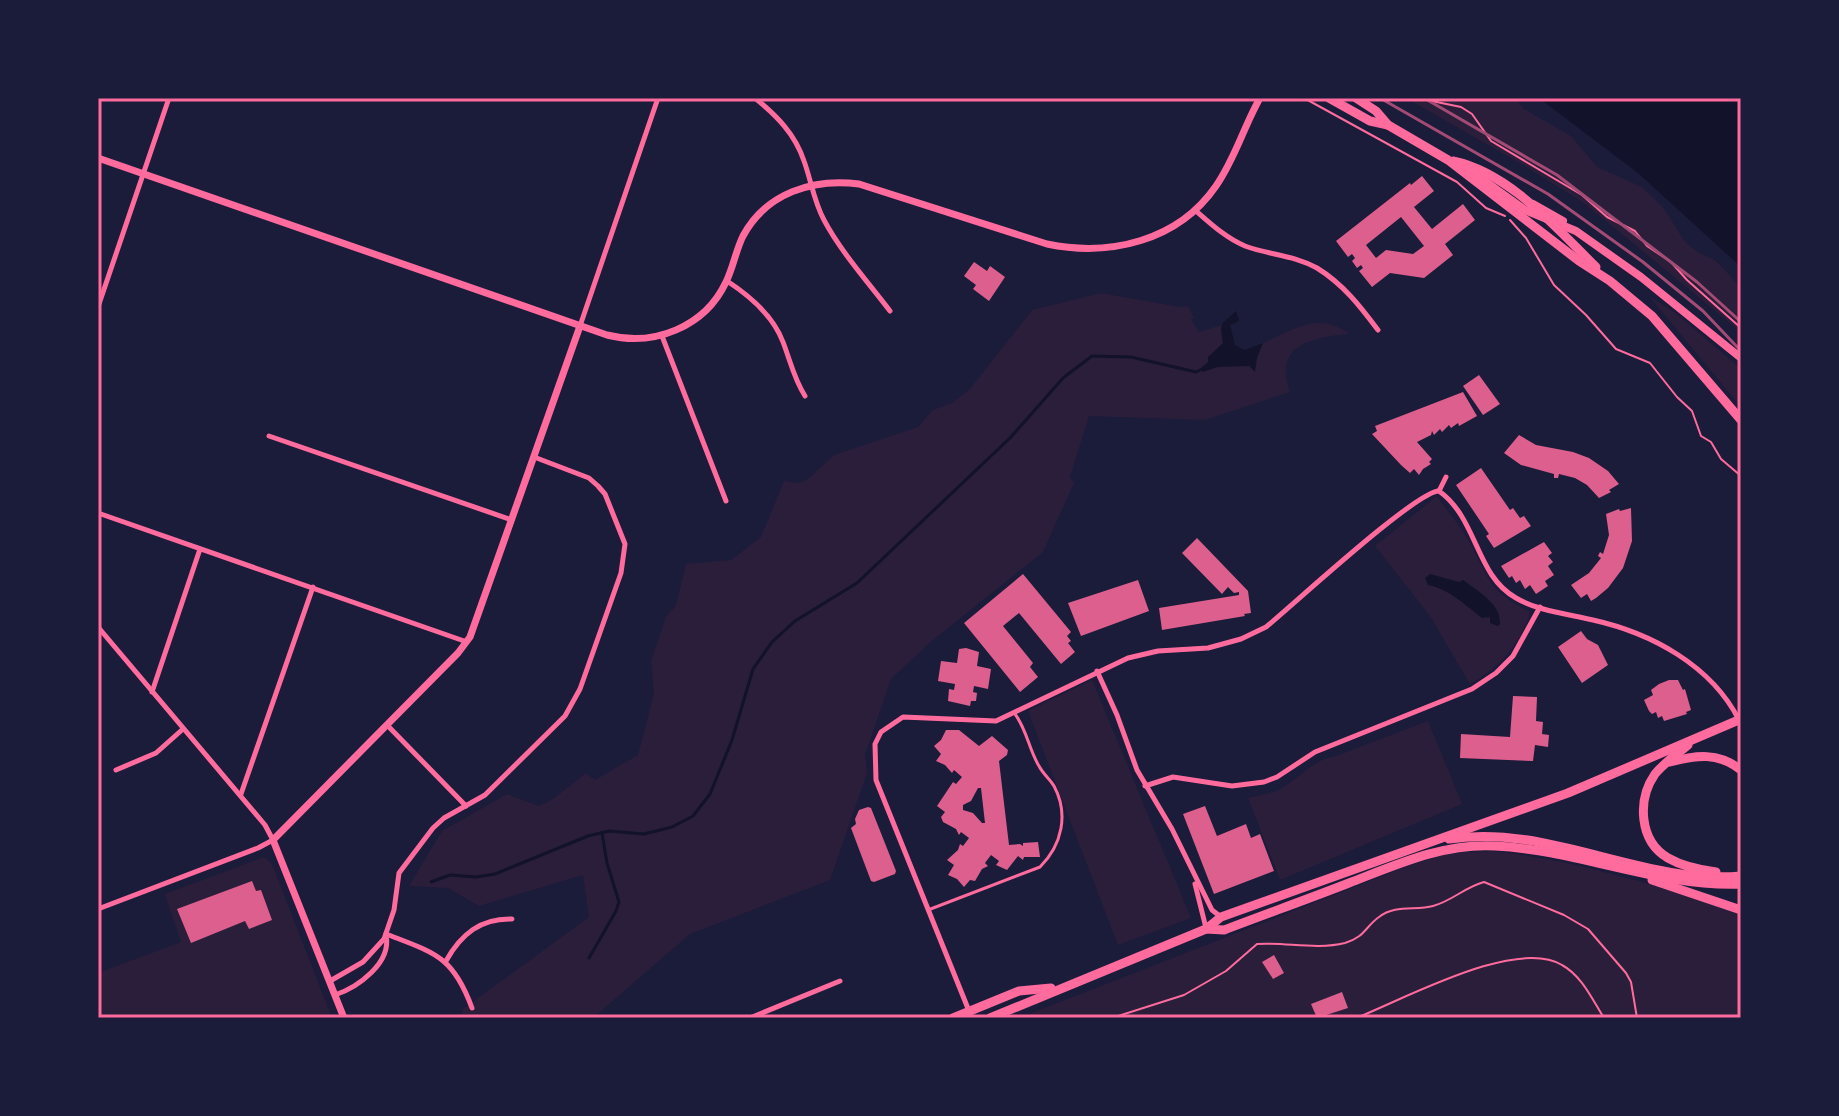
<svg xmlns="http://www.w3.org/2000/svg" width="1839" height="1116" viewBox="0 0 1839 1116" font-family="Rubik,sans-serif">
  <rect width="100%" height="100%" fill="#1b1b3a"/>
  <g fill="#2a1e3b">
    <polygon points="1406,98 1516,98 1559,125 1643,186 1722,262 1741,286 1741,332 1584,203 1528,168"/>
    <path d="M1101 293 1180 307 1188 306 1194 318 1191 320 1199 332 1228 323 1240 359 1259 348 1263 343C1295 329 1317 311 1350 334 1314 337 1272 344 1290 392L1205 420 1089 416 1070 477 1074 483 1043 552 933 640 891 679 865 755 867 773 830 880 690 934 593 1018H460L463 1009 589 917 583 875 479 906 448 888 409 886 442 831 507 794 539 806 553 799 586 773 595 780 638 755 654 693 651 661 666 617 676 605 686 564 731 560 761 537 784 481 798 483 808 479 834 455 918 427 933 410 952 403 970 389 1032 310Z"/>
    <polygon points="1649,296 1674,312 1741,369 1741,407"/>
    <path d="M1437 496C1447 511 1461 526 1470 543 1490 581 1489 591 1530 612 1522 643 1498 669 1470 684L1430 616 1375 546Z"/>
    <polygon points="1092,680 1191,918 1118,945 1028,711"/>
    <path d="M1428 721 1462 804 1280 880 1248 798C1259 795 1271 794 1280 789 1301 777 1312 760 1336 756Z"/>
    <path d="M1492 851C1577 860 1660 886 1741 914V1018H1019L1408 866 1450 853Z"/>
    <polygon points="264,857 272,864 332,1018 98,1018 98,973 181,942 165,894"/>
  </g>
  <g fill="#12122b">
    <polygon points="1516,98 1741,98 1741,286 1643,186 1569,131"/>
    <path d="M1236 311 1239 321 1230 325 1235 345 1245 350 1263 343 1257 358 1255 372 1249 366 1218 367 1203 372 1201 368 1208 362V357L1223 343C1219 320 1221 326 1236 311Z"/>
    <path d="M1430 574 1459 582 1463 580C1477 591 1501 603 1500 624L1498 626 1490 623V617L1482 618C1467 606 1447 588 1428 585L1425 578Z"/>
  </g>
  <polygon fill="#1b1b3a" points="1515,98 1539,98 1638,173 1741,267 1741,288 1717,261 1699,253 1686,243 1662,206 1642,187 1597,167 1571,136 1524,109"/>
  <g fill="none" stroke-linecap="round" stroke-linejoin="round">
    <g stroke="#12122b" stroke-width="3">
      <polyline points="431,882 450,875 476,877 495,874 588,836 609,831 644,834 672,827 693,816 710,794 732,740 753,669 772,642 795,621 857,583 1010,438 1063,378 1092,356 1131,357 1196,372 1202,369"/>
      <polyline points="589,958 616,911 619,902 607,863 602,833"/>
    </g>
  </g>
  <g fill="#dd5f8e" fill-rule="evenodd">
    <path d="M1422 176 1434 191 1414 207 1432 229 1463 204 1475 220 1445 244 1453 255 1424 278 1390 273 1372 287 1359 271 1363 268 1361 265 1357 268 1352 261 1355 258 1352 254 1348 257 1336 241 1410 183 1411 185ZM1401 217 1424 246 1413 254 1386 250 1376 258 1366 245Z"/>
    <polygon points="974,262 987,271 990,266 1005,277 989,301 973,289 976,285 964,276"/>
    <polygon points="1479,375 1500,404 1483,415 1463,386"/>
    <polygon points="1463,392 1477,416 1459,426 1458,423 1451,428 1449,425 1442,432 1440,429 1434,435 1432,431 1431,435 1417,442 1432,459 1429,462 1431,464 1423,469 1419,475 1414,469 1410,473 1401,465 1372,434 1377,431 1375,426"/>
    <polygon points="1519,435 1536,445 1573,452 1589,458 1608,471 1619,484 1609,490 1611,492 1599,498 1587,485 1575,478 1559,474 1558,478 1554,478 1554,474 1521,465 1504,453"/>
    <polygon points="1481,468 1510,510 1513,508 1520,518 1524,516 1531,526 1494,548 1486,536 1489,534 1456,485"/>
    <polygon points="1631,508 1632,541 1623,568 1608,588 1596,598 1591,601 1587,594 1581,598 1571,585 1589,573 1601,558 1598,556 1600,552 1603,554 1609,535 1606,514 1619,509 1620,511"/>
    <polygon points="1197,538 1248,591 1251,613 1244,614 1245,616 1162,630 1159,608 1239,595 1239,592 1234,593 1228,587 1222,594 1182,553"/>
    <polygon points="1544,542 1552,553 1548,556 1553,562 1548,566 1554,575 1545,581 1548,586 1536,594 1530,585 1525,589 1520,580 1516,583 1512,576 1509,578 1501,566"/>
    <polygon points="1023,574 1071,632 1067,636 1071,641 1068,643 1075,652 1061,664 1019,613 1003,626 1033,663 1030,667 1038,677 1020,692 964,623"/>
    <polygon points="1138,580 1149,611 1081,636 1068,603"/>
    <polygon points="1581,631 1587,639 1598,645 1608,665 1582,683 1558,647"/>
    <polygon points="966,648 979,652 977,666 991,669 988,689 974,686 973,692 977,693 976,701 971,701 970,706 948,701 949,689 954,690 955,684 938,681 941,661 957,663 959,649"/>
    <polygon points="1669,680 1678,680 1683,690 1685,689 1691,710 1686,712 1687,714 1664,721 1662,716 1658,718 1656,712 1652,714 1649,711 1644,700 1653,695 1651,690 1659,684"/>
    <polygon points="1513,696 1537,697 1536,721 1543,722 1542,734 1549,735 1548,747 1535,745 1533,761 1460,758 1461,734 1510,737"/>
    <path d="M946 730H959L979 746 992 736 1008 750 1007 755 999 761 1009 845 1020 844 1023 846V843L1038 842 1040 857H1024L1023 860 1018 856 1007 870 996 865 999 861 991 855 985 863 988 866 982 869 975 881 970 880 964 887 957 879 948 875 954 865 947 860 958 850 960 844 963 846 969 838 961 832 959 835 956 829 943 822 941 817 945 812 937 806 953 782 956 784 962 777 954 770 952 773 945 765 936 761 941 754 934 746 941 740ZM978 788H981L985 823H982L973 813 963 810V805L971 801Z"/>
    <polygon points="1205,806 1217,836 1246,824 1251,838 1260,834 1274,871 1214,894 1183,814"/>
    <polygon points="868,807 871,808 896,871 895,874 874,882 871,881 851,828 856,824 855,819 859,810"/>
    <polygon points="252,881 256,891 261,890 272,920 249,929 245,921 191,943 177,909"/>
    <polygon points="1274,955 1284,973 1273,979 1262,962"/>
    <polygon points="1342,992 1348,1008 1317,1018 1311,1004"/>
  </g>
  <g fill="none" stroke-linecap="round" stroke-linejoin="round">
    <g stroke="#ff6b9d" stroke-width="2">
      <polyline points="1304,98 1457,182 1486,208 1505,216"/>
      <polyline points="1417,98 1461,107 1472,114 1491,141 1582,195 1607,217 1635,231 1647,246 1671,262 1687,280 1741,328"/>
      <polyline points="1510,220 1526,238 1554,285 1586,315 1616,349 1650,363 1677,397 1692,411 1701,436 1711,442 1721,459 1741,476"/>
      <path d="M1112 1018 1184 995 1226 971 1257 944C1286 942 1316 950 1345 943 1365 937 1365 927 1379 917 1395 904 1416 911 1433 906 1452 901 1465 887 1484 882L1564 915 1588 929 1626 973 1631 982 1637 1018"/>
      <path d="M1356 1018C1403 1000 1516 937 1562 965 1582 976 1592 999 1604 1018"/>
    </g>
    <path stroke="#ff6b9d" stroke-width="3" d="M928 910 1040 867C1062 845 1069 814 1054 786 1050 779 1043 774 1039 766 1029 750 1027 730 1015 714"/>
    <g stroke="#ff6b9d" stroke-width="5">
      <path d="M755 98C777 116 795 134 804 161 811 180 814 202 824 220 841 252 868 282 890 311"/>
      <path d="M1195 210C1211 224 1226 238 1245 246 1269 255 1294 255 1317 268 1343 284 1360 306 1378 330"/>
      <path d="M727 281C750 296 773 315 783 342 790 360 794 379 805 396"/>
      <polyline points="98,307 169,98"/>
      <polyline points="580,326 658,98"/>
      <polyline points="662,336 726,501"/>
      <polyline points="269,436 512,520"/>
      <path d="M1439 491C1478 519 1475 575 1516 598 1538 611 1568 614 1593 620 1651 633 1711 665 1739 720"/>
      <polyline points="1439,491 1446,477"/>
      <polyline points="98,513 467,642"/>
      <polyline points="98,627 265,825 273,840 258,848 98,909"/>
      <polyline points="1097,671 1117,715 1137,770 1172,829 1212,910 1221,917"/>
      <polyline points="152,692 200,549"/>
      <polyline points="387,725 466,806"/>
      <polyline points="116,770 156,753 183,729"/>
      <polyline points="1145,786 1173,777 1232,786 1264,782 1277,777 1315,752 1472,689 1496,673 1513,656 1540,607"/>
      <polyline points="241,794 313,587"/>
      <polyline points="1195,884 1206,928"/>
      <path d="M386 934C435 953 453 956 472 1008"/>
      <path d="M446 961C461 934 481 918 512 919"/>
      <polyline points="330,981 363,962 384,939 394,910 399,873 433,828 444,818 485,795 565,716 580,689 621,573 625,544 605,494 598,486 589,478 534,457"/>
      <path d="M335 995C358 987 392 963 386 935"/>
      <path d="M969 1011 876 780 875 744 881 732 903 717 996 721 1128 658 1158 651 1208 648 1241 639 1266 627C1292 606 1416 491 1439 491"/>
      <polyline points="750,1018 840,981"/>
    </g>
    <g stroke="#ff6b9d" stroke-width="7">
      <path d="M98 158 607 335C654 347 705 327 726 282 733 268 736 250 743 236 766 193 813 178 859 184L1047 244C1110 257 1178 241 1216 186 1235 159 1244 126 1260 98"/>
      <polyline points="344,1018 273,840 458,653 470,637 580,326"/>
    </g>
    <g stroke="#ff6b9d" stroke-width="8">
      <polyline points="1470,174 1486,182 1525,210 1576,231 1641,277 1741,358"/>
      <polyline points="1533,204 1563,221"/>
    </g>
    <g stroke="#ff6b9d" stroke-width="9">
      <polyline points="1329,98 1370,121 1388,125"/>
      <polyline points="1356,98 1376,111 1388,125 1448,160 1579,261 1610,281 1652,316 1741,420"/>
      <path d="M1453 161C1510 173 1556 228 1596 267"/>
      <path d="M1688 745C1677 754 1664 763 1655 774 1637 800 1639 841 1668 858 1682 866 1700 870 1716 872"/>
      <path d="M1670 762C1696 755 1719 752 1741 770"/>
      <path d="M1449 839C1548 823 1642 885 1741 876"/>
      <polyline points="1652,880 1741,910"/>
      <path d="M1206 929 1224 930C1266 914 1308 899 1349 883 1396 865 1443 843 1495 846 1578 850 1657 887 1741 884"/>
      <polyline points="953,1018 1019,991 1051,988"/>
      <polyline points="990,1018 1206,929 1221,917 1568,793 1741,719"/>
    </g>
    <g stroke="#a44b75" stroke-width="3">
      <polyline points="1380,98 1548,194 1643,262 1703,311 1741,351"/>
      <polyline points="1424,98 1557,175 1697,282 1741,322"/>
    </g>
  </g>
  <rect width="1839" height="1116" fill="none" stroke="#1b1b3a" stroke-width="200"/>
  <rect x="100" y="100" width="1639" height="916" fill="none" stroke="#ff6b9d" stroke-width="3"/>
</svg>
